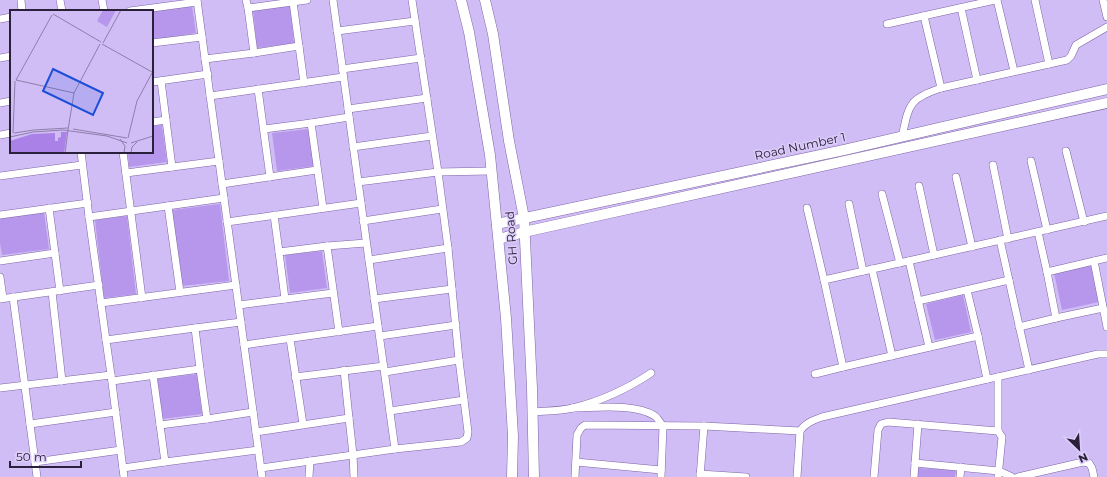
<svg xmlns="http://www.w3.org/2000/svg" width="1107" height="477" viewBox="0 0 1107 477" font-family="Montserrat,sans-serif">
  <rect width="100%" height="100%" fill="#d1bdf6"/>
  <g fill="#b797eb">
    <polygon points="192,6 196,33 152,40 152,11"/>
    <polygon points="290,6 294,43 257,48 253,10"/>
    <polygon points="162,125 167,162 129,167 128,152 152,152 152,126"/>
    <polygon points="309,129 314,166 277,171 272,133"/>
    <polygon points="220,204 229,281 181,286 172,210"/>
    <polygon points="44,212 49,249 2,255 0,243 0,218"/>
    <polygon points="127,216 136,294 104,298 95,220"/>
    <polygon points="322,251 327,288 290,293 285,255"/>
    <polygon points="1091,265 1099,302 1062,310 1054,273"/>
    <polygon points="963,295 971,332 935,340 926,304"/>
    <polygon points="197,374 202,414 162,419 157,379"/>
    <polygon points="918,468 956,470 955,477 918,477"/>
  </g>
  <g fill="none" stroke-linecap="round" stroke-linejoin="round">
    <defs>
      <g id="street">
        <polyline points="21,0 22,11"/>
        <polyline points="60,0 62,11"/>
        <polyline points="102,0 104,11"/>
        <polyline points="197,0 262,477"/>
        <polyline points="246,0 248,8 307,0"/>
        <polyline points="997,0 1014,71"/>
        <polyline points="1035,0 1049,64"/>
        <polyline points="1103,0 1107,17"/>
        <polyline points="293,2 299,46"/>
        <polyline points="961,8 977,80"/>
        <polyline points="130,11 197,2"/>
        <polyline points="924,16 941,88"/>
        <polyline points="0,19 11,17"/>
        <polyline points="887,24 995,0"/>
        <polyline points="337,31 415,21"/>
        <polyline points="152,43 202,37"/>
        <polyline points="254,53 299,46 304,83"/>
        <polyline points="0,58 11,56"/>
        <polyline points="205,59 254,53 248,8"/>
        <polyline points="342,69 421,58"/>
        <polyline points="161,81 172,167"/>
        <polyline points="152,82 208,74"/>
        <polyline points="258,89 270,177"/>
        <polyline points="210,96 343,77"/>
        <polyline points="0,103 11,101"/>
        <polyline points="348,109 427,98"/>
        <polyline points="152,122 166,120"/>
        <polyline points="264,129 311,123"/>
        <polyline points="0,135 11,133"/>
        <path d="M902 137C909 105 908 99 941 88L1067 60 1071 56 1076 45 1107 27"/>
        <polyline points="353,147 432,136"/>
        <polyline points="1066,151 1084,222"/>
        <polyline points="81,152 89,217"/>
        <polyline points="123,152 142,298"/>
        <polyline points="1031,161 1047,230"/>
        <polyline points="993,165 1008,239"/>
        <polyline points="126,173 219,161"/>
        <polyline points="0,176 82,165"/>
        <polyline points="956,177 972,247"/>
        <polyline points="358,182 438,172 490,171"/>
        <polyline points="222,184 317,170"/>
        <polyline points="919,186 934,255"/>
        <polyline points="882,194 900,263"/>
        <polyline points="849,204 863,271"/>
        <polyline points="168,206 180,292"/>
        <polyline points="49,208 60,291"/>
        <polyline points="323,208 311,123 349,117"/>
        <polyline points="807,208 824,280"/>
        <polyline points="0,215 88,203"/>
        <polyline points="274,215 279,252"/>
        <polyline points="363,221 442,209"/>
        <polyline points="227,222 361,203"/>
        <polyline points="1038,232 1047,272 1107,258"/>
        <polyline points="1000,240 1029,370"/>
        <polyline points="369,260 448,248"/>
        <polyline points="0,261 55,253"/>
        <polyline points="909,261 929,347"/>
        <polyline points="1094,261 1107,327"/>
        <polyline points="872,269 892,356"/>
        <polyline points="0,277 3,298"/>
        <polyline points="967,290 978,336"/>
        <polyline points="52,292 62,381"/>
        <polyline points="13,297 37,477"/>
        <polyline points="0,299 99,285"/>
        <polyline points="285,299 279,252 327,246"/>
        <polyline points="374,299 452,289"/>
        <polyline points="918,301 1009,280"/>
        <polyline points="101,303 236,285"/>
        <polyline points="239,305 333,293"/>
        <polyline points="1056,318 1103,308"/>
        <polyline points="1019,327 1056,318 1047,272"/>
        <polyline points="339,332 327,246 366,243"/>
        <polyline points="380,336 456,325"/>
        <polyline points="290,339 303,424"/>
        <polyline points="106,340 89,217 224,198"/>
        <polyline points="244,345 378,326"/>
        <polyline points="200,369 195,328 241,322"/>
        <polyline points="344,370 349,418"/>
        <polyline points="385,372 459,360"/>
        <polyline points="815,374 843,367"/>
        <polyline points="111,375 106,340 195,328"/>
        <polyline points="153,375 160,425"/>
        <polyline points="295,377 384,366"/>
        <polyline points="998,377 998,431"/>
        <polyline points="987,379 978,336 843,367 824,280 1107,216"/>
        <polyline points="112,381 200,369 207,419 253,412"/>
        <polyline points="0,388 111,375 124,477"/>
        <path d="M572 408C596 408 634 403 655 416 658 418 660 423 663 426L661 477"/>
        <polyline points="390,411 464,400"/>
        <path d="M533 412C546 411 561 411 573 408 601 401 627 389 651 373"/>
        <polyline points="207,419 160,425 165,462 258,450"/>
        <polyline points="30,424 116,412"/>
        <polyline points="256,432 349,418 353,455 354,477"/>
        <polyline points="395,449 461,442 467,438 468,432 459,360 448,248 438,172 412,0"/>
        <polyline points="35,462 121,450"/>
        <polyline points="576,462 661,470"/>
        <polyline points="915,463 999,471 1012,477"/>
        <polyline points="123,468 165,462"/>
        <polyline points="261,468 395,449 333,0"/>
        <polyline points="700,474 746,477"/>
        <polyline points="309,477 310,461"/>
        <polyline points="575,477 577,435 581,428 585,425 704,426 800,431"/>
        <polyline points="700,477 704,426"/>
        <path d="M797 477 800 431C805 423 814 420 822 417L1098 354H1107"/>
        <polyline points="874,477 878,430 881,424 888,422 998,431 1002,437 998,477"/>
        <polyline points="914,477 918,424"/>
        <polyline points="960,477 961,467"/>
        <polyline points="1018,477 1083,462 1089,463 1092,468 1094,477"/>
      </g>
      <g id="secondary">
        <polyline points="461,0 469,32 490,155 506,318 513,436 512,477"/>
        <polyline points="485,0 493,34 509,141 524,218 532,388 534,477"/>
        <polyline points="497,224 844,150 1107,89"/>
        <polyline points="499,239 524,232 1107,103"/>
      </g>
    </defs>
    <use href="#street" stroke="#7d64a5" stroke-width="8"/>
    <use href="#secondary" stroke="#7d64a5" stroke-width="11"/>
    <use href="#street" stroke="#fff" stroke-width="7"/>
    <use href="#secondary" stroke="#fff" stroke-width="10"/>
  </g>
  <g text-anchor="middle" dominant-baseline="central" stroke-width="3" stroke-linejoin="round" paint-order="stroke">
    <g font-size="12" fill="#2a203b" stroke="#dccdf8">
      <text transform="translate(800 146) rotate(-12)">Road Number 1</text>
      <text transform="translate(511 238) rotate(-94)">GH Road</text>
    </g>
  </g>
  <g transform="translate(10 10)">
    <rect width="143" height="143" fill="#d1bdf6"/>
    <path d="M93 0H106L97 17 87 11Z" fill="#b797eb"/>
    <path d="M51 122H57L54 143H0V131L22 124 45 123V131H48V128L51 127Z" fill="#aa82e7"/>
    <path fill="none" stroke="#8e7eab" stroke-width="1" d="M43 4 91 32M93 33 111 0M92 34 142 62M6 70 42 5M6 70 64 83M63 119 117 128M58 120 64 83 90 34M3 123 5 71M4 123 24 120 58 118M0 127 23 122 53 120 97 126 117 133M118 128 127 91 142 63M110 129 115 136 114 143M121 133 143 126M55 143 58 120M121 143 122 137 127 132"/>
    <path fill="#1d4ed8" fill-opacity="0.15" stroke="#1d4ed8" stroke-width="2" d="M43 59 93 83 83 105 33 81Z"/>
    <rect width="143" height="143" fill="none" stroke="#2a203b" stroke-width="2"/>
  </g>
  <g transform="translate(1079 449) rotate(155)" stroke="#dccdf8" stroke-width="3" paint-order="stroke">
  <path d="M0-3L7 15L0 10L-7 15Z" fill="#2a203b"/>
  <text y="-6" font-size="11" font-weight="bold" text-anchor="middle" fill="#2a203b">N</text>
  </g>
  <path d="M10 461v6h71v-6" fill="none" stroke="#2a203b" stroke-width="2"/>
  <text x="16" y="461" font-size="12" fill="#2a203b" stroke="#dccdf8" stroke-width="3" paint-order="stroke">50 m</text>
</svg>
